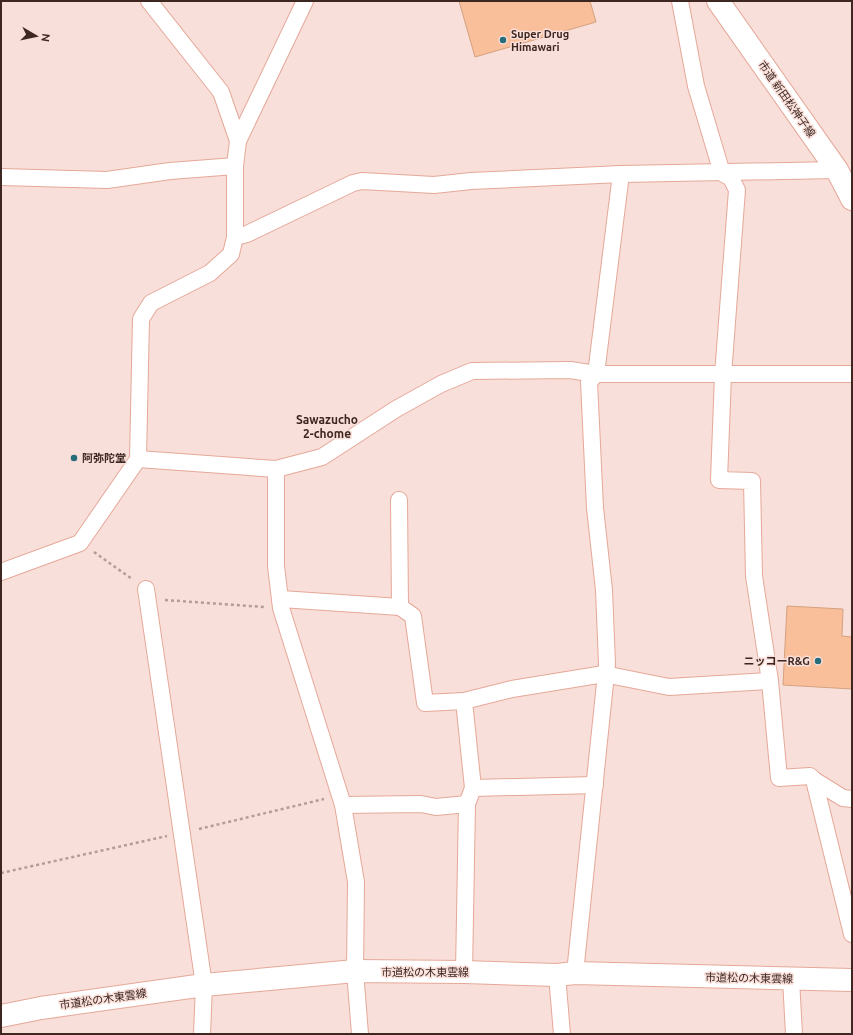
<svg xmlns="http://www.w3.org/2000/svg" width="853" height="1035" viewBox="0 0 853 1035" font-family="Ubuntu,'Noto Sans JP',sans-serif">
  <rect width="100%" height="100%" fill="#f9dfd9"/>
  <g fill="#f9bf9b" stroke="#d4a180">
    <polygon points="459,1 590,1 596,22 475,57"/>
    <polygon points="787,606 843,609 842,636 852,637 852,689 783,685"/>
  </g>
  <g fill="none" stroke-linecap="round" stroke-linejoin="round">
    <defs>
      <g id="street">
        <polyline points="149,1 221,92 238,141"/>
        <polyline points="680,1 696,86 722,173 731,178 737,190 723,375 719,480 752,481 754,576 770,681 779,778 810,776 814,780 852,934"/>
        <polyline points="1,177 107,180 170,171 235,166"/>
        <polyline points="235,237 235,166 238,141 305,1"/>
        <polyline points="138,459 276,469 322,457 396,409 441,384 472,371 570,370 596,374 852,374"/>
        <polyline points="276,469 276,566 281,608 343,805 356,882 355,971 360,1034"/>
        <polyline points="1,572 80,543 138,459 141,319 151,303 210,273 231,254 235,237 247,234 353,183 362,181 434,185 471,181 621,174 837,170"/>
        <polyline points="146,589 204,985 202,1034"/>
        <polyline points="281,599 400,607 399,500"/>
        <polyline points="400,607 413,616 425,703 464,701"/>
        <polyline points="814,780 843,798 852,799"/>
        <polyline points="473,788 464,701 512,689 604,674 669,687 770,681"/>
        <polyline points="343,805 421,804 436,807 467,804 473,788 595,785"/>
        <polyline points="464,972 467,804"/>
        <polyline points="575,973 607,664 604,590 595,508 589,382 596,374 621,174"/>
        <polyline points="557,975 562,1034"/>
        <polyline points="791,979 794,1034"/>
      </g>
      <g id="secondary">
        <polyline points="718,1 837,170 852,199"/>
        <polyline points="1,1016 41,1008 204,985 355,971 464,972 557,975 575,973 852,980"/>
      </g>
    </defs>
    <use href="#street" stroke="#e5a899" stroke-width="18"/>
    <use href="#secondary" stroke="#e5a899" stroke-width="24"/>
    <g stroke="#b59c96" stroke-width="2.5" stroke-dasharray="3 3" stroke-linecap="butt">
      <polyline points="94,552 132,579"/>
      <polyline points="165,600 264,607"/>
      <polyline points="199,829 324,799"/>
      <polyline points="1,873 167,836"/>
    </g>
    <use href="#street" stroke="#fff" stroke-width="16"/>
    <use href="#secondary" stroke="#fff" stroke-width="22"/>
  </g>
  <g fill="#266c7b" stroke="#f9dfd9" stroke-width="1.5">
    <circle cx="503" cy="40" r="4"/>
    <circle cx="74" cy="458" r="4"/>
    <circle cx="818" cy="661" r="4"/>
  </g>
  <g text-anchor="middle" dominant-baseline="central" stroke-width="3" stroke-linejoin="round" paint-order="stroke">
    <g font-size="11" font-weight="bold" fill="#3e2721" stroke="#f9dfd9" text-anchor="start">
      <text x="511" y="34">Super Drug<tspan x="511" dy="13">Himawari</tspan></text>
      <text x="82" y="458">阿弥陀堂</text>
      <text x="810" y="661" text-anchor="end">ニッコーR&amp;G</text>
    </g>
    <g font-size="11" fill="#3e2721" stroke="#f9dfd9">
      <text transform="translate(787 99) rotate(55)">市道 新田松神子線</text>
      <text x="425" y="972">市道松の木東雲線</text>
      <text transform="translate(749 978) rotate(1)">市道松の木東雲線</text>
      <text transform="translate(103 999) rotate(-8)">市道松の木東雲線</text>
    </g>
    <g font-size="12" font-weight="bold" fill="#3e2721" stroke="#f9dfd9">
      <text x="327" y="419">Sawazucho<tspan x="327" dy="14">2-chome</tspan></text>
    </g>
  </g>
  <rect width="853" height="1035" fill="none" stroke="#3e2721" stroke-width="4"/>
  <g transform="translate(36 36) rotate(99)" stroke="#f9dfd9" stroke-width="3" paint-order="stroke">
  <path d="M0-3L7 15L0 10L-7 15Z" fill="#3e2721"/>
  <text y="-6" font-size="11" font-weight="bold" text-anchor="middle" fill="#3e2721">N</text>
  </g>
</svg>
